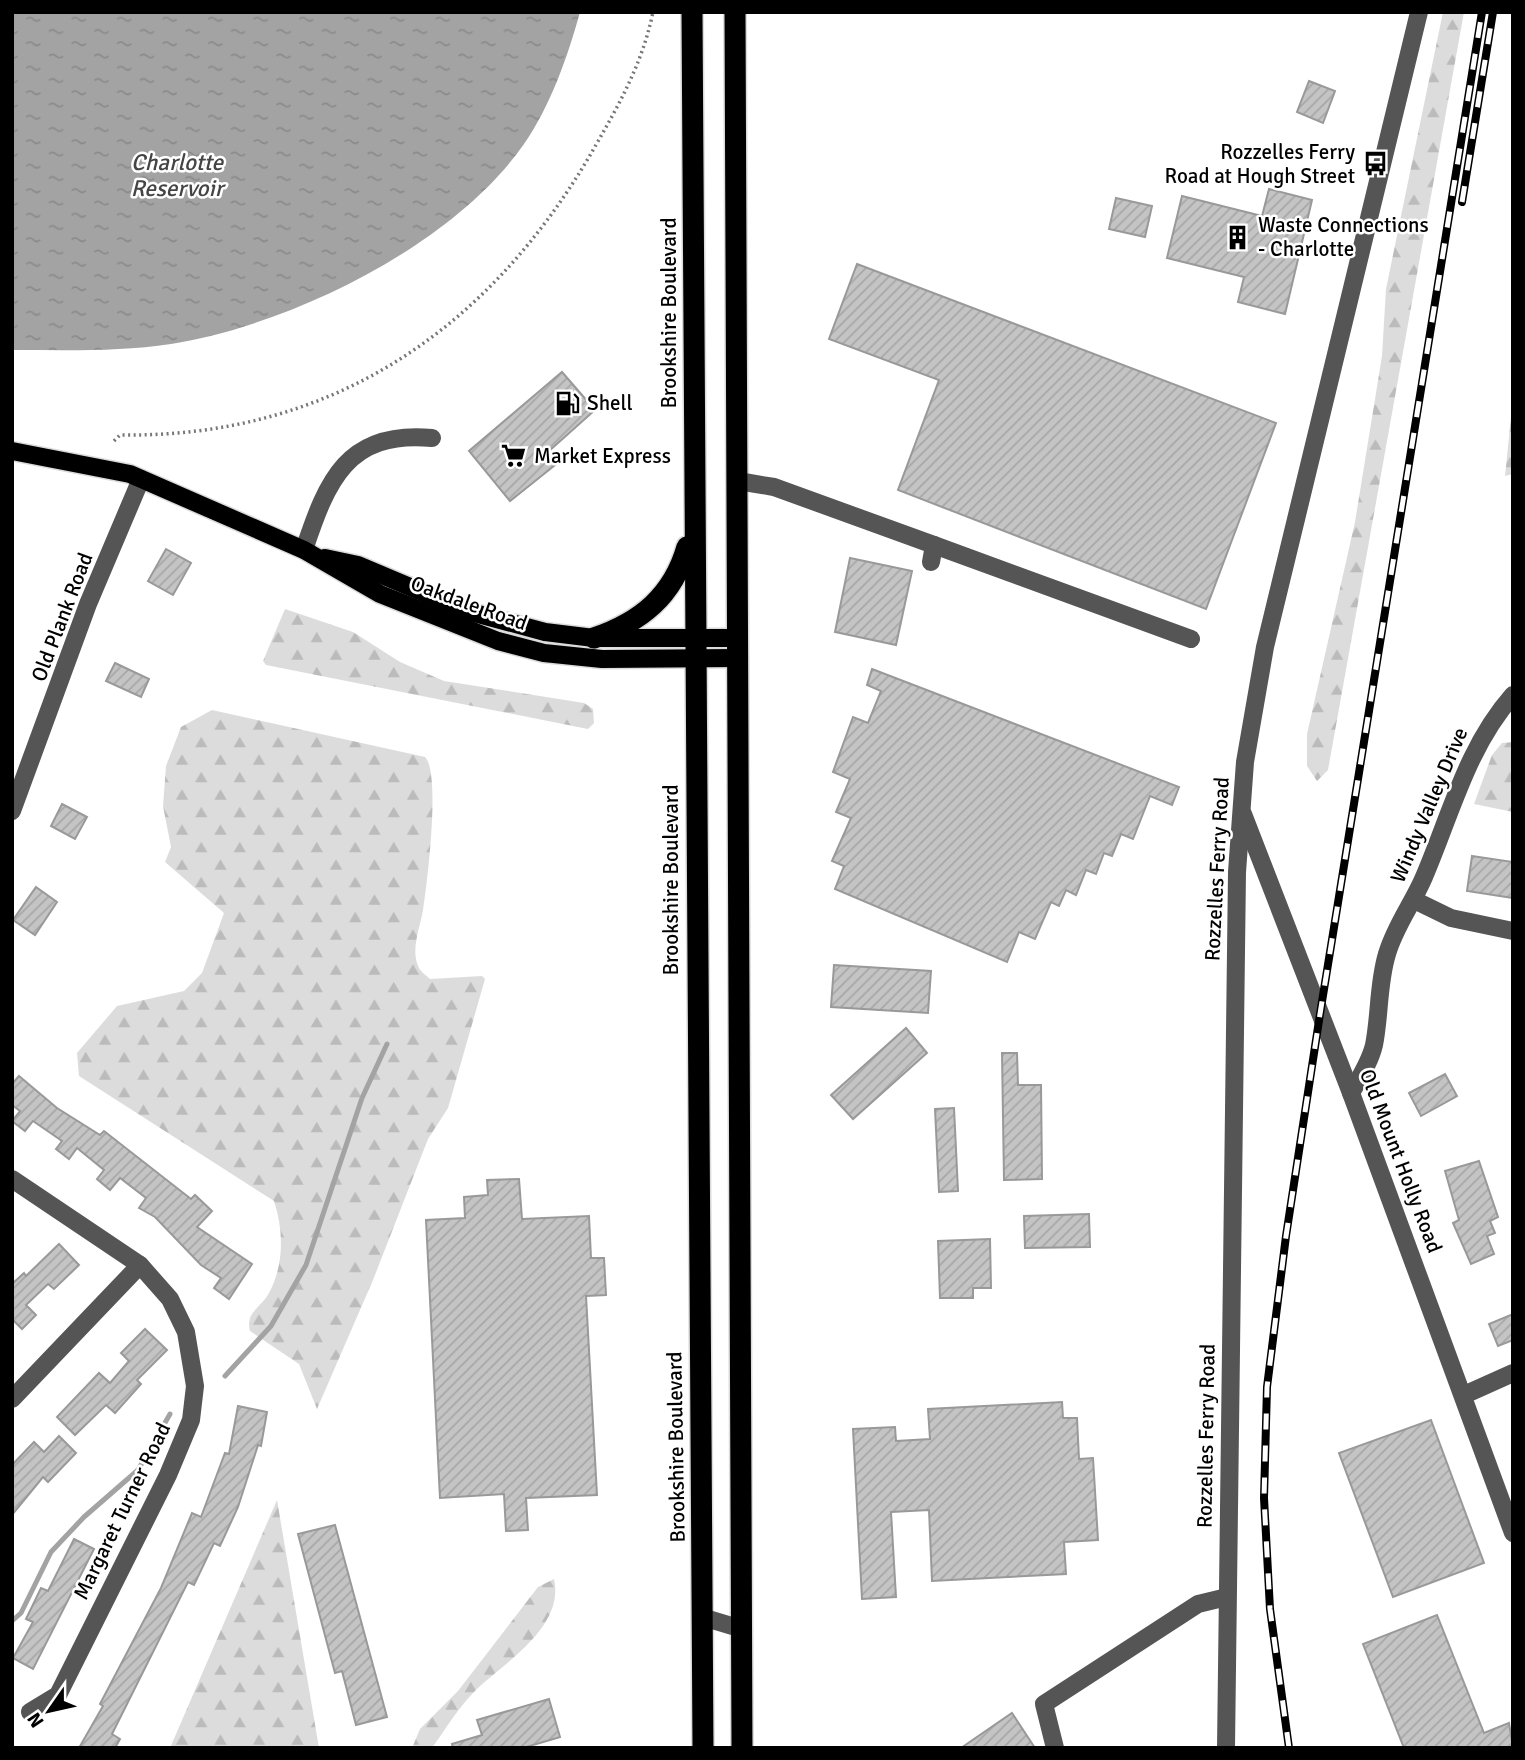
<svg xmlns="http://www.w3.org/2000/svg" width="1525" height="1760" viewBox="0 0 1525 1760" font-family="Signika,sans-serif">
  <defs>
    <pattern id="forest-firs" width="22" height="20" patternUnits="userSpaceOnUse" patternTransform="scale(1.75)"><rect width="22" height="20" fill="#dcdcdc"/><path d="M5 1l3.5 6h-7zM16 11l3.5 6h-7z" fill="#bbb"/></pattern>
    <pattern id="water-ripples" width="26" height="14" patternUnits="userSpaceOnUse" patternTransform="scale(1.75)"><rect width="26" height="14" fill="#a3a3a3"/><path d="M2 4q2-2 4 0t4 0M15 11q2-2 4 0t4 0" fill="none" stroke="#8b8b8b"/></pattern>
    <pattern id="building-hatch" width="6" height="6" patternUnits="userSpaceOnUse" patternTransform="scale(1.75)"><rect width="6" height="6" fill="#c4c4c4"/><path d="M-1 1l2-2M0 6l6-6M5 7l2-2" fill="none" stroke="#a7a7a7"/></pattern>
  </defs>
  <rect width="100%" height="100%" fill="#fff"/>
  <g fill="url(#forest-firs)">
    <polygon points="1443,12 1464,12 1328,770 1317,781 1307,766 1307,734 1355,522 1382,356 1386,289"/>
    <polygon points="1512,408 1513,474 1505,476"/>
    <polygon points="285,609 353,632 400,662 444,681 584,703 593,709 594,723 588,729 266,665 263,661"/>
    <path d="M212 710 425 757C441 773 427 884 423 910 420 928 410 951 419 968 421 972 427 976 430 979L482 976 485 979 448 1108 428 1139 373 1280 317 1409 299 1364 250 1331C245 1312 261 1308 269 1293 284 1265 284 1231 274 1201L79 1076 77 1053 117 1006 184 991 202 973 224 913 165 862 171 847 163 806 166 766 181 727Z"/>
    <polygon points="1513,742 1513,812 1474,804 1492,755 1502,743"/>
    <polygon points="277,1500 319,1748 170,1748"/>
    <path d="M554 1579C565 1628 503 1663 474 1692 458 1708 445 1730 432 1748H412L420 1729 458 1691 538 1587Z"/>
  </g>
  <path fill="url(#water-ripples)" d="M12 12H580C568 56 550 107 524 144 454 245 291 325 171 344 119 352 65 350 12 350Z"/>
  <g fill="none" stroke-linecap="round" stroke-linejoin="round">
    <g stroke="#a3a3a3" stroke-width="5">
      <polyline points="225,1376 271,1326 306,1265 362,1098 387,1044"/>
      <polyline points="12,1621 21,1613 51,1552 84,1517 138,1470 170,1414"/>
    </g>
  </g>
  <g fill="url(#building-hatch)" stroke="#999" stroke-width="2">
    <polygon points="1309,81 1335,91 1323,123 1297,112"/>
    <polygon points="1269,189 1312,200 1285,314 1238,302 1244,277 1167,258 1182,196 1262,216"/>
    <polygon points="1116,198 1152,206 1145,237 1109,229"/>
    <polygon points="857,264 1276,423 1206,609 898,490 939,380 829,339"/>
    <polygon points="562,372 595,410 549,451 559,462 510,501 469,451"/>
    <polygon points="166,549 191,563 173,595 148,581"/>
    <polygon points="850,558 912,571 896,645 835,632"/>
    <polygon points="115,663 149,679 141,697 106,681"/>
    <polygon points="872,669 1179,787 1172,805 1150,796 1133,839 1121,834 1112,856 1104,853 1096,874 1086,870 1076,895 1066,890 1059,906 1051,902 1035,939 1019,932 1007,962 835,889 844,866 832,861 851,818 836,812 850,779 833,772 853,717 868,723 881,691 867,685"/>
    <polygon points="62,804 87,817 75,839 51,826"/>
    <polygon points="1472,856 1513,862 1513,898 1467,891"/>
    <polygon points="36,887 57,902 35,935 13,920"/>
    <polygon points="834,965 931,971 928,1013 831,1007"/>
    <polygon points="906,1028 927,1053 853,1119 831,1095"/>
    <polygon points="1002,1053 1017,1053 1018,1085 1041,1085 1042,1179 1004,1180"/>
    <polygon points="1445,1074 1457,1096 1421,1116 1409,1093"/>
    <polygon points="19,1076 57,1108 100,1135 104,1131 191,1199 195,1195 212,1211 197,1227 252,1264 229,1299 214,1288 221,1278 201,1265 155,1217 139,1208 146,1198 120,1178 110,1190 97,1179 104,1170 77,1148 69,1159 56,1149 62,1141 33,1121 25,1131 12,1121 20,1111 12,1105 12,1084"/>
    <polygon points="954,1108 958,1191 939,1192 935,1109"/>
    <polygon points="1479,1161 1498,1217 1490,1221 1495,1233 1487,1236 1494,1254 1471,1264 1453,1223 1459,1220 1445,1171"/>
    <polygon points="519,1179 522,1219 589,1216 591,1258 604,1258 606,1295 586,1296 597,1495 526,1498 528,1530 506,1531 504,1494 440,1498 426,1220 465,1218 464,1197 488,1195 487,1180"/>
    <polygon points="1089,1214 1090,1247 1025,1248 1024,1216"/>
    <polygon points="990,1239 991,1288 973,1288 973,1298 940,1298 938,1241"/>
    <polygon points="59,1244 79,1265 54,1289 48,1284 26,1305 36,1315 22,1329 12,1319 12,1284 24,1273 26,1276"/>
    <polygon points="1513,1314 1513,1340 1498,1346 1489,1324"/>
    <polygon points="145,1329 167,1350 137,1380 141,1384 115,1413 106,1405 75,1435 57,1417 99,1373 110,1383 129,1361 121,1353"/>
    <polygon points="1062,1402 1063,1418 1077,1418 1079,1459 1093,1458 1098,1540 1064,1542 1066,1574 932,1581 929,1510 891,1512 896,1597 862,1599 853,1429 895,1427 896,1441 930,1439 928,1409"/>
    <polygon points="238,1406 267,1412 261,1446 258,1445 238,1507 220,1546 214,1543 194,1585 188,1582 112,1734 120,1739 115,1748 79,1748 103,1706 100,1704 161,1588 192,1513 201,1517 225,1453 229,1454"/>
    <polygon points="1431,1420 1484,1563 1393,1597 1339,1453"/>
    <polygon points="59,1436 76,1453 48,1482 43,1477 12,1515 12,1465 34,1442 44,1452"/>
    <polygon points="335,1525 387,1717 356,1725 342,1671 335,1673 298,1534"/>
    <polygon points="74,1539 94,1549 33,1669 13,1658 33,1622 26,1619 41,1588 48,1591"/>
    <polygon points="1437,1615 1484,1733 1509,1723 1513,1748 1404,1748 1363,1644"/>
    <polygon points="549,1699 560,1737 523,1748 453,1748 452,1744 482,1735 477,1720"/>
    <polygon points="1012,1713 1035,1748 961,1748"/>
  </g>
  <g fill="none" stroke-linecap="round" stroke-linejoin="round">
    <defs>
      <g id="major">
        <polyline points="12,451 130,474 304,550 380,594 498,641 544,653 602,659 739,658"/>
        <polyline points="325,558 358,565 467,611 545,632 594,638 738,638"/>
      </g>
      <g id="highway">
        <polyline points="692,12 703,1748"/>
        <polyline points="735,12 742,1748"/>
        <path d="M594 638C641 622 673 596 687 547"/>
      </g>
    </defs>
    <use href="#major" stroke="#dbdbdb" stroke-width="21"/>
    <use href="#highway" stroke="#dbdbdb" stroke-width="24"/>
    <path stroke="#777" stroke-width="3.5" stroke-dasharray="2 3.5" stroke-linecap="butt" d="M114 441 120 435C328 438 485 333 589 157 616 110 642 66 653 12"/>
    <g stroke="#555" stroke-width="18">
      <polyline points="738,481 774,487 934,545 931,562"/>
      <polyline points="934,545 1191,639"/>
      <path d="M304 550C327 481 347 430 432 438"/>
      <polyline points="12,811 88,604 141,479"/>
      <polyline points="1243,814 1351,1093 1513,1533"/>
      <polyline points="1414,900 1451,918 1513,931"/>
      <path d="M1351 1093C1360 1077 1370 1062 1374 1045 1380 1015 1378 983 1387 954 1395 926 1413 903 1424 877 1451 814 1467 747 1513 695"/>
      <polyline points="12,1179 140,1265 170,1299 186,1332 195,1386 191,1420 168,1475 58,1695 30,1712"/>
      <polyline points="1464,1395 1513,1373"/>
      <polyline points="12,1399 140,1265"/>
      <polyline points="702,1617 742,1629"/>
      <polyline points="1055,1748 1044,1704 1198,1604 1227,1597"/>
      <polyline points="1226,1748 1237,872 1245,762 1265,647 1419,12"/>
    </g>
    <use href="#major" stroke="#000" stroke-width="18"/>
    <use href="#highway" stroke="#000" stroke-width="21"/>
    <defs>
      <g id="rail">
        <polyline points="1462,202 1493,12"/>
        <polyline points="1289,1748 1270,1609 1264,1498 1267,1387 1286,1236 1320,1014 1482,12"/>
      </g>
    </defs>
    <use href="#rail" stroke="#000" stroke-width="8"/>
    <use href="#rail" stroke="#fff" stroke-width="5" stroke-dasharray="16" stroke-linecap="butt"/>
  </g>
  <defs>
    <symbol id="bus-bare" viewBox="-9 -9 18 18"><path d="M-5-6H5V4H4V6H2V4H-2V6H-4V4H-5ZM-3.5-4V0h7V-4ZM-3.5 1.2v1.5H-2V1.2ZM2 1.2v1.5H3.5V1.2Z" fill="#000" stroke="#fff" stroke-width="2.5" paint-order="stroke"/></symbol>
    <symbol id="building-bare" viewBox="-9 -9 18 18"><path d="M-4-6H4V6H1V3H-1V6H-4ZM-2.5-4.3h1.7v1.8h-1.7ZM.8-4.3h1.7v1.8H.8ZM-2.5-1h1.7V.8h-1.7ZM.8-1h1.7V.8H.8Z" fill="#000" stroke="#fff" stroke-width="2.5" paint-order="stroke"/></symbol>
    <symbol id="fuel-bare" viewBox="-9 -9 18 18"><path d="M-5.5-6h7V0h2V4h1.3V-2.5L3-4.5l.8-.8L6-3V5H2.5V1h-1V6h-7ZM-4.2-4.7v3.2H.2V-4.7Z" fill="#000" stroke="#fff" stroke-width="2.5" paint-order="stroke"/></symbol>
    <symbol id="supermarket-bare" viewBox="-9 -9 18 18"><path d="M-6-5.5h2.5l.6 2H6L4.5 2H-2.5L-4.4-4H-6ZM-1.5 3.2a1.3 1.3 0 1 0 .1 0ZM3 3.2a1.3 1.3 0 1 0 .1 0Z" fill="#000" stroke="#fff" stroke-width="2.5" paint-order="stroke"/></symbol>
  </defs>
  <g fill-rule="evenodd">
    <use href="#bus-bare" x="1358" y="146" width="35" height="35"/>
    <use href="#building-bare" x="1220" y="220" width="35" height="35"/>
    <use href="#fuel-bare" x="550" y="386" width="35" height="35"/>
    <use href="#supermarket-bare" x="496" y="438" width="35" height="35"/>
  </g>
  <g text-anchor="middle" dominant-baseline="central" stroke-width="5" stroke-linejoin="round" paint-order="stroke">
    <g font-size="21" fill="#000" stroke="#fff" text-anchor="start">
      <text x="1355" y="152" text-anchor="end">Rozzelles Ferry<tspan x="1355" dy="24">Road at Hough Street</tspan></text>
      <text x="1258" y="225">Waste Connections<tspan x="1258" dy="24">- Charlotte</tspan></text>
      <text x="587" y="403">Shell</text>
      <text x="534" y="456">Market Express</text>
    </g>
    <g font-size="21" fill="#000" stroke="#fff">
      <text transform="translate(669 313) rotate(-90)">Brookshire Boulevard</text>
      <text transform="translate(469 603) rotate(20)">Oakdale Road</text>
      <text transform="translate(62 617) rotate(-69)">Old Plank Road</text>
      <text transform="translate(1429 805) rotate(-67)">Windy Valley Drive</text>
      <text transform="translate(1217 869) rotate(-87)">Rozzelles Ferry Road</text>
      <text transform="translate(671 880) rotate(-90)">Brookshire Boulevard</text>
      <text transform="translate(1401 1161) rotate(69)">Old Mount Holly Road</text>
      <text transform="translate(1206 1436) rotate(-89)">Rozzelles Ferry Road</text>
      <text transform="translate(676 1447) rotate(-91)">Brookshire Boulevard</text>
      <text transform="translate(122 1511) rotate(-64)">Margaret Turner Road</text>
    </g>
    <g font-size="23" font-style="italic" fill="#444" stroke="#fff">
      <text x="177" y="162">Charlotte<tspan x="177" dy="26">Reservoir</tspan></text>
    </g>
  </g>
  <rect width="1525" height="1760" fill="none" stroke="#000000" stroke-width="28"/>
  <g transform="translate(49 1711) rotate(236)" stroke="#ffffff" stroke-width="5" paint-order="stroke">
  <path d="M0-5L12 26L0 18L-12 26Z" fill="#000000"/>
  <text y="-10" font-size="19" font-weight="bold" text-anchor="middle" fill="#000000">N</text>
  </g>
</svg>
